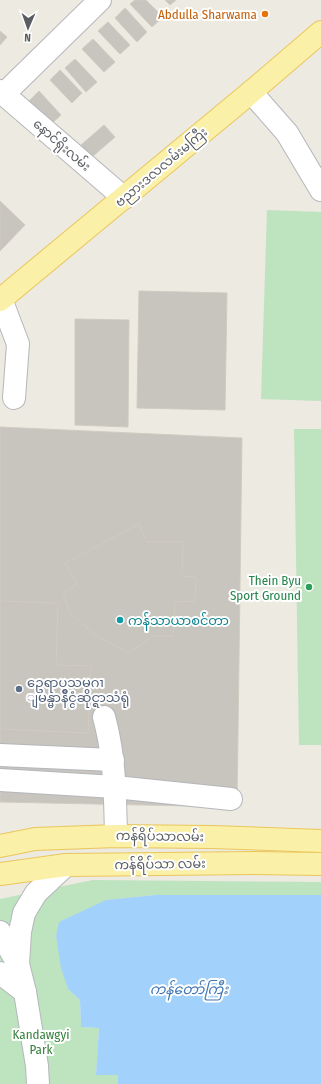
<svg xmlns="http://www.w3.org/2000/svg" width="321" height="1084" viewBox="0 0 321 1084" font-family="'Fira Sans Condensed','Noto Sans Myanmar',sans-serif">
  <rect width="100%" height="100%" fill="#eceae1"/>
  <g fill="#bee3bf">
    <polygon points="267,210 321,212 321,401 261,399"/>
    <polygon points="294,429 321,429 321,745 299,745"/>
    <polygon points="93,880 321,882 321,895 155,895 106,900 56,936 68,989 80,1000 81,1027 99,1028 96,1075 118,1075 118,1084 0,1084 0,899"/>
  </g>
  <polygon fill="#a2d2fb" points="155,895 321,895 321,1084 118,1084 118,1075 96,1075 99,1028 81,1027 80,1000 68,989 61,968 56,936 59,922 106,900"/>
  <g fill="#c8c4be" stroke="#d0ccc0">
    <polygon points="135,0 146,0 163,17 152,27 130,4"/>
    <polygon points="165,0 176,0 170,5"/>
    <polygon points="125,8 147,32 137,42 115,18"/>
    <polygon points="108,22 130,45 120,54 98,31"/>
    <polygon points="0,31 7,37 0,45"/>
    <polygon points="93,39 115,62 104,72 82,49"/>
    <polygon points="75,59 97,82 86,92 65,68"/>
    <polygon points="60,70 82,93 72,103 50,80"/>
    <polygon points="39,91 61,115 50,125 29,101"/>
    <polygon points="104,125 115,137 92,157 81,145"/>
    <polygon points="0,201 25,225 0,251"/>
    <polygon points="139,291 227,293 225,410 137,408"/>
    <polygon points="75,319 129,320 128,427 75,425"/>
    <polygon points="0,427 242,438 237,807 0,802"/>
    <polygon points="139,524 147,542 183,542 182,576 196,577 195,601 175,602 173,636 153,636 129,653 95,635 71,614 63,594 77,584 65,563"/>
    <polygon points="0,601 58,603 56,665 91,666 88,733 0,729"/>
  </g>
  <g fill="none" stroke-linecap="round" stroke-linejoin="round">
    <defs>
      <g id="minor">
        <polyline points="0,91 124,198"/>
        <polyline points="251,92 287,133 321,190"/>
        <polyline points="4,94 100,0"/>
        <polyline points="1,299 18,344 14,398"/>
        <path d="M104 717C115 757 115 795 116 836"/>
        <polyline points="0,755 113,760"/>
        <polyline points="0,780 115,787 231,799"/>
        <polyline points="0,932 18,964"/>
        <polyline points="0,973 25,992"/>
        <polyline points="38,1084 37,1066 25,992 18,964 20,932 24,913 36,893 66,865"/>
      </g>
      <g id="major">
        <polyline points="0,300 251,92 321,32"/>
        <polyline points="0,846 35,839 116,836 212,837 321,841"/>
        <polyline points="0,874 66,865 254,863 321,864"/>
      </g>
    </defs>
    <use href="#minor" stroke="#b4b7bb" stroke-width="24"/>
    <use href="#major" stroke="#ebc65b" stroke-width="24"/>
    <use href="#minor" stroke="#fff" stroke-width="22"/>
    <use href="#major" stroke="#fbf0a7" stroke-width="22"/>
  </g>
  <circle fill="#e8710a" stroke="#fff" stroke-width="1.5" cx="265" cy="14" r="4"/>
  <circle fill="#2e9e5b" stroke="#fff" stroke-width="1.5" cx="309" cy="587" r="4"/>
  <circle fill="#0f9aa8" stroke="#fff" stroke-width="1.5" cx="120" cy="620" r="4"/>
  <circle fill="#5c6f8a" stroke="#fff" stroke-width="1.5" cx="19" cy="689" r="4"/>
  <g text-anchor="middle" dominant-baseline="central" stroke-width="4" stroke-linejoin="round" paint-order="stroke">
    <g font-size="13" fill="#c56008" stroke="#fff" text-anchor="end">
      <text x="257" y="14">Abdulla Sharwama</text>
    </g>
    <g font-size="13" fill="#5a5d61" stroke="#fff">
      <text transform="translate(62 145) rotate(41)">နောင်ရိုးလမ်း</text>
      <text transform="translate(161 167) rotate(-40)">ဗညားဒလလမ်းမကြီး</text>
      <text transform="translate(160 836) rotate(1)">ကန်ရိပ်သာလမ်း</text>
      <text transform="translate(160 864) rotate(-1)">ကန်ရိပ်သာ လမ်း</text>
    </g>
    <g font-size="13" fill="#27864d" stroke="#fff" text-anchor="end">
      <text x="301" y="580">Thein Byu<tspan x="301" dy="15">Sport Ground</tspan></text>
    </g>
    <g font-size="13" fill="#0d838f" stroke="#fff" text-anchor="start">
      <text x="128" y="620">ကန်သာယာစင်တာ</text>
    </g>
    <g font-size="13" fill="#4e5e75" stroke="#fff" text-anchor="start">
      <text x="27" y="682">ဥေရာပသမဂၢ<tspan x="27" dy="15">ျမန္မာနိဳင္ငံဆိုင္ရာသံရုံ</tspan></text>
    </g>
    <g font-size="13" fill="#38823d" stroke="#fff">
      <text x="41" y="1034">Kandawgyi<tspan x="41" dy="15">Park</tspan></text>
    </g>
    <g font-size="14" font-style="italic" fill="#4378b4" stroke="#fff">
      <text x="189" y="989">ကန်တော်ကြီး</text>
    </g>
  </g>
  <g transform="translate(28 28) rotate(182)" stroke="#ffffff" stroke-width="3" paint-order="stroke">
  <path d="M0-3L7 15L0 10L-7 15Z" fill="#5a5d61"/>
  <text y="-6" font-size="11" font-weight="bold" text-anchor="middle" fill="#5a5d61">N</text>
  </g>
</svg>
